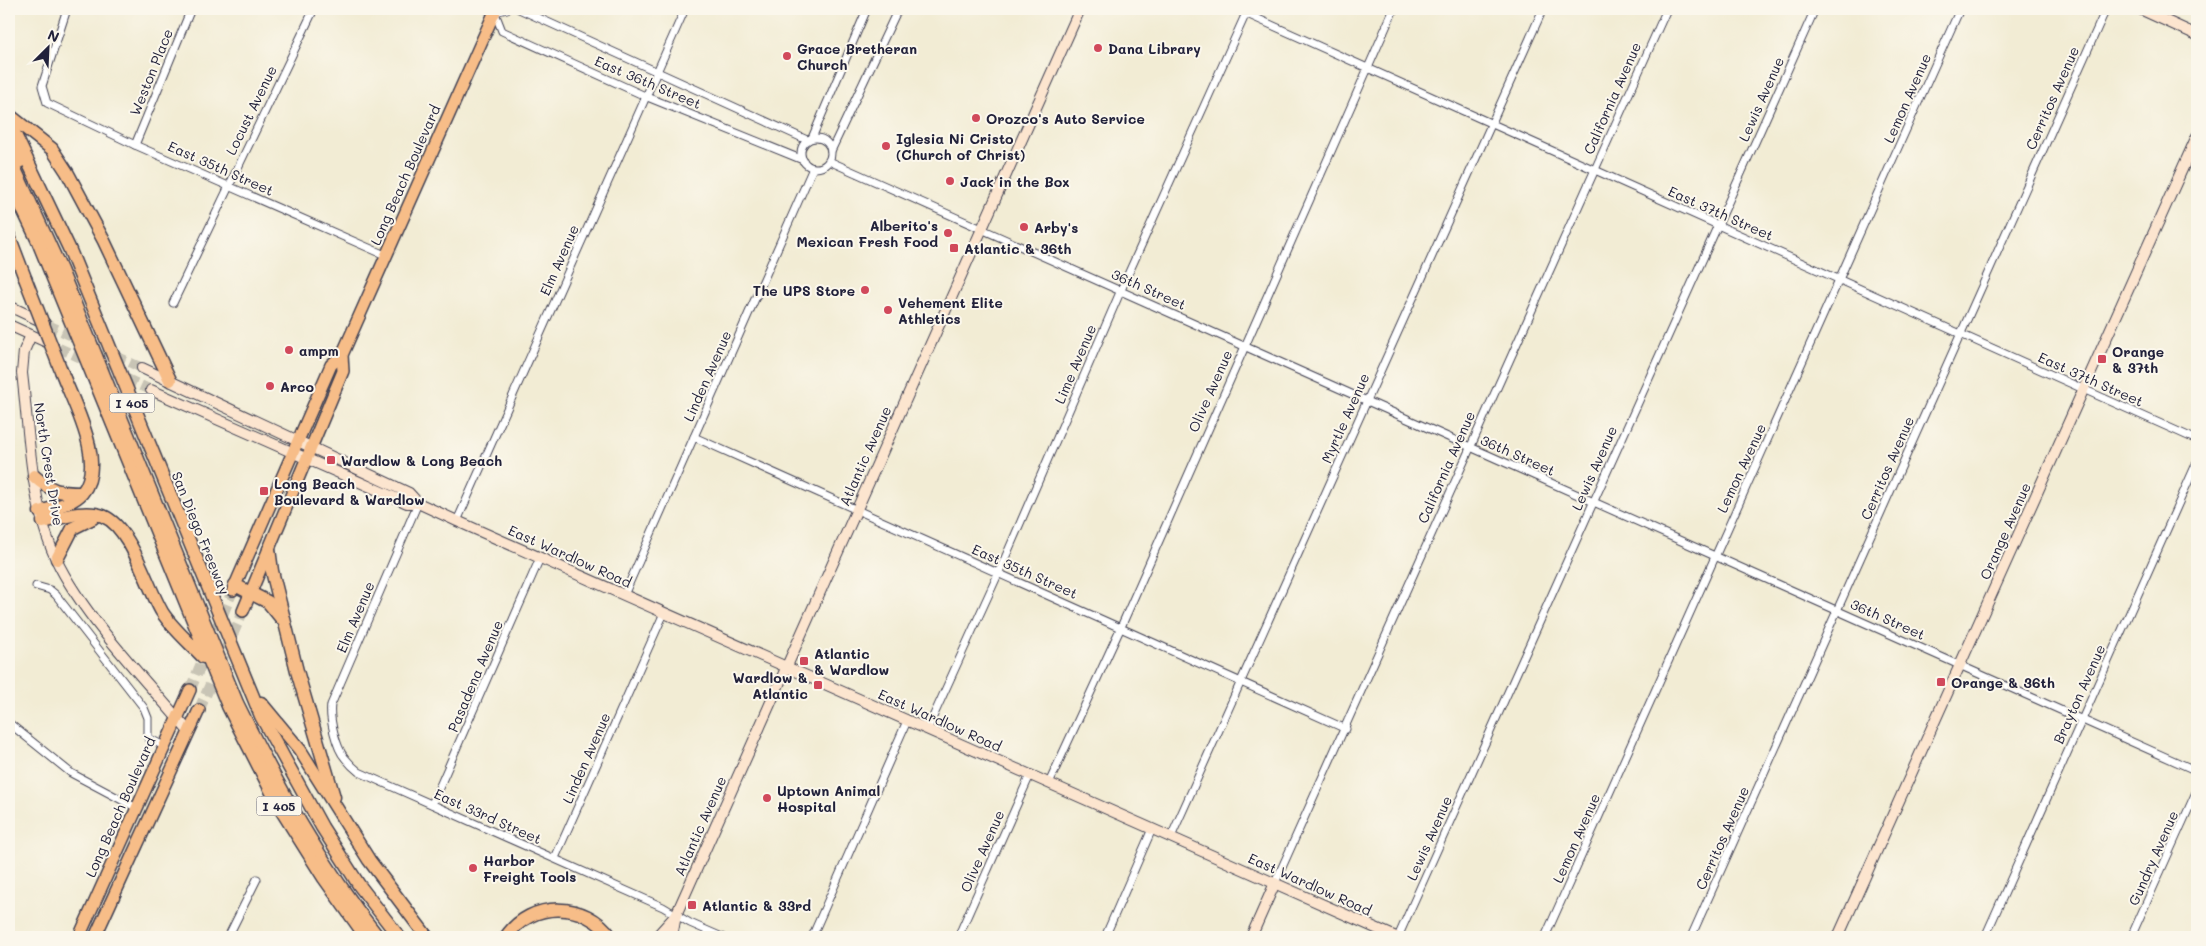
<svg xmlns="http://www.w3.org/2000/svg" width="2206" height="946" viewBox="0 0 2206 946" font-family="Mali,sans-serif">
  <rect width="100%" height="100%" fill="#fbf7ec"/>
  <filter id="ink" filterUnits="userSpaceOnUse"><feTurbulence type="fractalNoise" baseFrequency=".02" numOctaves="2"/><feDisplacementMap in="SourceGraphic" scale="10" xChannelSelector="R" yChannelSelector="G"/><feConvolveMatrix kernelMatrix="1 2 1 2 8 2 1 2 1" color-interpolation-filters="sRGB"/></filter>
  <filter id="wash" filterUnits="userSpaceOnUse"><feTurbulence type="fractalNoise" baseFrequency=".0096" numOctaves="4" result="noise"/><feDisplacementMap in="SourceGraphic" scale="20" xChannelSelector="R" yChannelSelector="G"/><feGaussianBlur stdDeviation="1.12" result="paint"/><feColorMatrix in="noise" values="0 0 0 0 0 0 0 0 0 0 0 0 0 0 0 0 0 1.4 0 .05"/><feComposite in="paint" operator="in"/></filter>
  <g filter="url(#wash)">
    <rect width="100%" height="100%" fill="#f2ecd4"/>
  </g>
  <g filter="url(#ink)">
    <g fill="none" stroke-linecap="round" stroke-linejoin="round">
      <g stroke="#c8c4b5" stroke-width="10" stroke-dasharray="10 5" stroke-linecap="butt">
        <polyline points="48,325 142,368"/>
        <polyline points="59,348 151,390"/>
      </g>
      <g stroke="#c8c4b5" stroke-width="11" stroke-dasharray="11 5.5" stroke-linecap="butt">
        <polyline points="190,690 233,590"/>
        <polyline points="199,710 243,611"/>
      </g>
      <defs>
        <g id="street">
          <polyline points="67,9 42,86 47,103 135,145 385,255"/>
          <polyline points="486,9 495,12 507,9"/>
          <polyline points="519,9 807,140"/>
          <polyline points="1236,9 2197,440"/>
          <polyline points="495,13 502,31 645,96 803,160"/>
          <polyline points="2159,17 2163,9"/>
          <circle cx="816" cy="153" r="15"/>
          <polyline points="812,138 867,9"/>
          <polyline points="135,145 191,9"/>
          <polyline points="831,151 898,9"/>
          <polyline points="829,161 2197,771"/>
          <polyline points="173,303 314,9"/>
          <polyline points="694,437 1346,729"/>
          <path d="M418 503 331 705C329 718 336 748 345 758 349 763 354 768 359 772L663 907 690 923 722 937"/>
          <polyline points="457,521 685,9"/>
          <polyline points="36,586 50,590 56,595 144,708 148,718 148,738 164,746"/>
          <polyline points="624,595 813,168"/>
          <polyline points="9,723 71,773 135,807"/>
          <polyline points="927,730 999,572 1121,290 1247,11"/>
          <polyline points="1049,783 1121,627 1394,9"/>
          <polyline points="432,804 540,558"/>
          <polyline points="1171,837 1543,9"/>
          <polyline points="555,858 664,613"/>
          <polyline points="1275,883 1667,9"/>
          <polyline points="228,937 257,879"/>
          <polyline points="812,937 907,721"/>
          <polyline points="958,937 1030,775"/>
          <polyline points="1105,937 1152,829"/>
          <polyline points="1398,937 1815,9"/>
          <polyline points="1545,937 1960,9"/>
          <polyline points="1691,937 2106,9"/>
          <polyline points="1985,937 2197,462"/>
          <polyline points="2131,937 2197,790"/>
        </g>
        <g id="secondary">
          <polyline points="2140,9 2197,35"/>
          <polyline points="9,306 45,323"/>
          <polyline points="9,325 53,345"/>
          <path d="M31 335 24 351 22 373C29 431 30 495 52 550 77 611 146 680 189 732"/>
          <polyline points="142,368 409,493 418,503 457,521 1396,937"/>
          <polyline points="151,390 407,503 418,503"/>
          <polyline points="656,937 676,915"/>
          <polyline points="672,937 676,915 1080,9"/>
          <polyline points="1251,937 1275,883"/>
          <polyline points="1838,937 2197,136"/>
        </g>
        <g id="primary">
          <polyline points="233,590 331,365 342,355"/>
          <polyline points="243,611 343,371 342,355 496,9"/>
          <polyline points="79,937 190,690"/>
          <polyline points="95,937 199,710"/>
        </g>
        <g id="highway">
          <polyline points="9,115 52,149 67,172 104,241 170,380"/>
          <polyline points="9,122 69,248 261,716 322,827 359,885 399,937"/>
          <polyline points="9,143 19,162"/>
          <path d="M9 156 61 270 237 703C277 785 321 865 378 937"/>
          <polyline points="9,180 37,239 228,706 280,808 324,878 366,937"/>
          <polyline points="9,236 25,278"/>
          <path d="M34 476C50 491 60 493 81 493"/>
          <path d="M40 512C54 507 72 504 82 493 107 463 74 405 62 373"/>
          <path d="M43 522C60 518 85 509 103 516 131 527 147 587 162 612 172 628 190 643 203 657"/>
          <polyline points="269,549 272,571 297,671 334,797"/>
          <polyline points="57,559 73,528 93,518"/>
          <polyline points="235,585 268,602 281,618"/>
          <polyline points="261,703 300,750 369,860 427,937"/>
          <path d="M506 937C531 900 586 901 611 937"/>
        </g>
      </defs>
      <use href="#street" stroke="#414052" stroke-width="9"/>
      <use href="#secondary" stroke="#414052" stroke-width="12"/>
      <use href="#primary" stroke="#414052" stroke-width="14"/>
      <use href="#highway" stroke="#414052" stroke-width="15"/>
      <use href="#street" stroke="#fff" stroke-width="7"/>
      <use href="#secondary" stroke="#fce5cf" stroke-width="10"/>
      <use href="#primary" stroke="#f7bd88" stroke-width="11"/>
      <use href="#highway" stroke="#f7bd88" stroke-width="12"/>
      <defs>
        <polyline id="highway-bridge" points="25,278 62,373"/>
      </defs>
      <use href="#highway-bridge" stroke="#414052" stroke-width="15" stroke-linecap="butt"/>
      <use href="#highway-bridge" stroke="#f7bd88" stroke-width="12"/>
    </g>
  </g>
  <g fill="#d1495b" stroke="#fbf7ec" stroke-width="2">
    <circle cx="1098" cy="48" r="5"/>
    <circle cx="787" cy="56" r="5"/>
    <circle cx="976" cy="118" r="5"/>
    <circle cx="886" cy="146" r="5"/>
    <circle cx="950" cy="181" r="5"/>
    <circle cx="1024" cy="227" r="5"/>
    <circle cx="948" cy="233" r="5"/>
    <rect x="949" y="243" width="10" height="10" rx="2.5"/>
    <circle cx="865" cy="290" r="5"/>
    <circle cx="888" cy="310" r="5"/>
    <circle cx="289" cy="350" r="5"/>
    <rect x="2097" y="354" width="10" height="10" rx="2.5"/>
    <circle cx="270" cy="386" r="5"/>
    <rect x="326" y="455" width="10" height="10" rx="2.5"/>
    <rect x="259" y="486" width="10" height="10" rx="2.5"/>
    <rect x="799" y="656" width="10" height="10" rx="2.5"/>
    <rect x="1936" y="677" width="10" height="10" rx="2.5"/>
    <rect x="813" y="680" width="10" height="10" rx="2.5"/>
    <circle cx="767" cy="798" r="5"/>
    <circle cx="473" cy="868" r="5"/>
    <rect x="687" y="900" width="10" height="10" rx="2.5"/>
  </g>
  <g text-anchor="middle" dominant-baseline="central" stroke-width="4" stroke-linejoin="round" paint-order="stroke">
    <g fill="#fbf7ec" stroke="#636270" stroke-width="1">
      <rect x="109.5" y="393.5" width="45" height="19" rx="4"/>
      <rect x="256.5" y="796.5" width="45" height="19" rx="4"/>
    </g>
    <g font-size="12" font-weight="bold" fill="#22223b">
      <text x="132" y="403">I 405</text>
      <text x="279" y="806">I 405</text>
    </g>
    <g font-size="14" font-weight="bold" fill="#22223b" stroke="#fbf7ec" text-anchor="start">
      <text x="797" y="48">Grace Bretheran<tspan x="797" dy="16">Church</tspan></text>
      <text x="1108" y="48">Dana Library</text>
      <text x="986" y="118">Orozco's Auto Service</text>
      <text x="896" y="138">Iglesia Ni Cristo<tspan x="896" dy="16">(Church of Christ)</tspan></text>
      <text x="960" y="181">Jack in the Box</text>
      <text x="938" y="225" text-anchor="end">Alberito's<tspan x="938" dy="16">Mexican Fresh Food</tspan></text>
      <text x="1034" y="227">Arby's</text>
      <text x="964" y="248">Atlantic &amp; 36th</text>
      <text x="855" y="290" text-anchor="end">The UPS Store</text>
      <text x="898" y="302">Vehement Elite<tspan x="898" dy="16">Athletics</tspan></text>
      <text x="299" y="350">ampm</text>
      <text x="2112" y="351">Orange<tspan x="2112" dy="16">&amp; 37th</tspan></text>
      <text x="280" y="386">Arco</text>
      <text x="341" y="460">Wardlow &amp; Long Beach</text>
      <text x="274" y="483">Long Beach<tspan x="274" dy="16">Boulevard &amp; Wardlow</tspan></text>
      <text x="814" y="653">Atlantic<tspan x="814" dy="16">&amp; Wardlow</tspan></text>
      <text x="808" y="677" text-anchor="end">Wardlow &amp;<tspan x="808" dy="16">Atlantic</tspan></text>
      <text x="1951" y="682">Orange &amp; 36th</text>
      <text x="777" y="790">Uptown Animal<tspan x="777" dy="16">Hospital</tspan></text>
      <text x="483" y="860">Harbor<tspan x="483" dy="16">Freight Tools</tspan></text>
      <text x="702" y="905">Atlantic &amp; 33rd</text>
    </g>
    <g font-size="14" fill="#22223b" stroke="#fbf7ec">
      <text transform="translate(151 72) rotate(-68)">Weston Place</text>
      <text transform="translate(648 82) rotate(23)">East 36th Street</text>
      <text transform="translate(1612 98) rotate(-66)">California Avenue</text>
      <text transform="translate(1907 98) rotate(-66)">Lemon Avenue</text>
      <text transform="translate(2052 98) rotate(-66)">Cerritos Avenue</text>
      <text transform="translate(1761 99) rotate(-66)">Lewis Avenue</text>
      <text transform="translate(251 110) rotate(-64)">Locust Avenue</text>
      <text transform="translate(221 168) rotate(24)">East 35th Street</text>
      <text transform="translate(405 175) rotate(-66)">Long Beach Boulevard</text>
      <text transform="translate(1721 213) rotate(24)">East 37th Street</text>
      <text transform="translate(559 260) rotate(-66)">Elm Avenue</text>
      <text transform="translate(1149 289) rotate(24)">36th Street</text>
      <text transform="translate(1075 364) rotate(-67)">Lime Avenue</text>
      <text transform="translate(707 376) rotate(-66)">Linden Avenue</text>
      <text transform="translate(2091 379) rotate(24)">East 37th Street</text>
      <text transform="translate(1210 391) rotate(-66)">Olive Avenue</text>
      <text transform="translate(1345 418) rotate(-66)">Myrtle Avenue</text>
      <text transform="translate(1518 455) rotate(24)">36th Street</text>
      <text transform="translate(865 456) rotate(-66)">Atlantic Avenue</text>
      <text transform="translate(49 464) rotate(81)">North Crest Drive</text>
      <text transform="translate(1446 467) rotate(-66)">California Avenue</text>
      <text transform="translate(1594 468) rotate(-66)">Lewis Avenue</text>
      <text transform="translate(1741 468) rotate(-65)">Lemon Avenue</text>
      <text transform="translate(1887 468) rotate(-66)">Cerritos Avenue</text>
      <text transform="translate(2005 531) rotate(-66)">Orange Avenue</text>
      <text transform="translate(201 533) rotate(68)">San Diego Freeway</text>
      <text transform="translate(570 556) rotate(24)">East Wardlow Road</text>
      <text transform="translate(1025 571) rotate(24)">East 35th Street</text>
      <text transform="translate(355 617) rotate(-67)">Elm Avenue</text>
      <text transform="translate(1888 619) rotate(24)">36th Street</text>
      <text transform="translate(475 676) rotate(-67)">Pasadena Avenue</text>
      <text transform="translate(2079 694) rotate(-66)">Brayton Avenue</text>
      <text transform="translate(940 720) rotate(24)">East Wardlow Road</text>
      <text transform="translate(586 758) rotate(-66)">Linden Avenue</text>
      <text transform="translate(120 807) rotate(-66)">Long Beach Boulevard</text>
      <text transform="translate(488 816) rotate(24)">East 33rd Street</text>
      <text transform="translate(700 826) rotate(-66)">Atlantic Avenue</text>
      <text transform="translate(1429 838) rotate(-66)">Lewis Avenue</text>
      <text transform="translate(1576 838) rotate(-66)">Lemon Avenue</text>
      <text transform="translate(1722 838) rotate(-66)">Cerritos Avenue</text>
      <text transform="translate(982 851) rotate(-66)">Olive Avenue</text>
      <text transform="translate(2153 858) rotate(-66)">Gundry Avenue</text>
      <text transform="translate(1310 884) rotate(24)">East Wardlow Road</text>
    </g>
  </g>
  <rect width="2206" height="946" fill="none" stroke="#fbf7ec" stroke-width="30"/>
  <g transform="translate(48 48) rotate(24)" stroke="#fbf7ec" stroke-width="4" paint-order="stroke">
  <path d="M0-4L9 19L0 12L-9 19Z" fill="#22223b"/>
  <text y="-8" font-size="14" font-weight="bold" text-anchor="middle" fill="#22223b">N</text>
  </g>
</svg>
